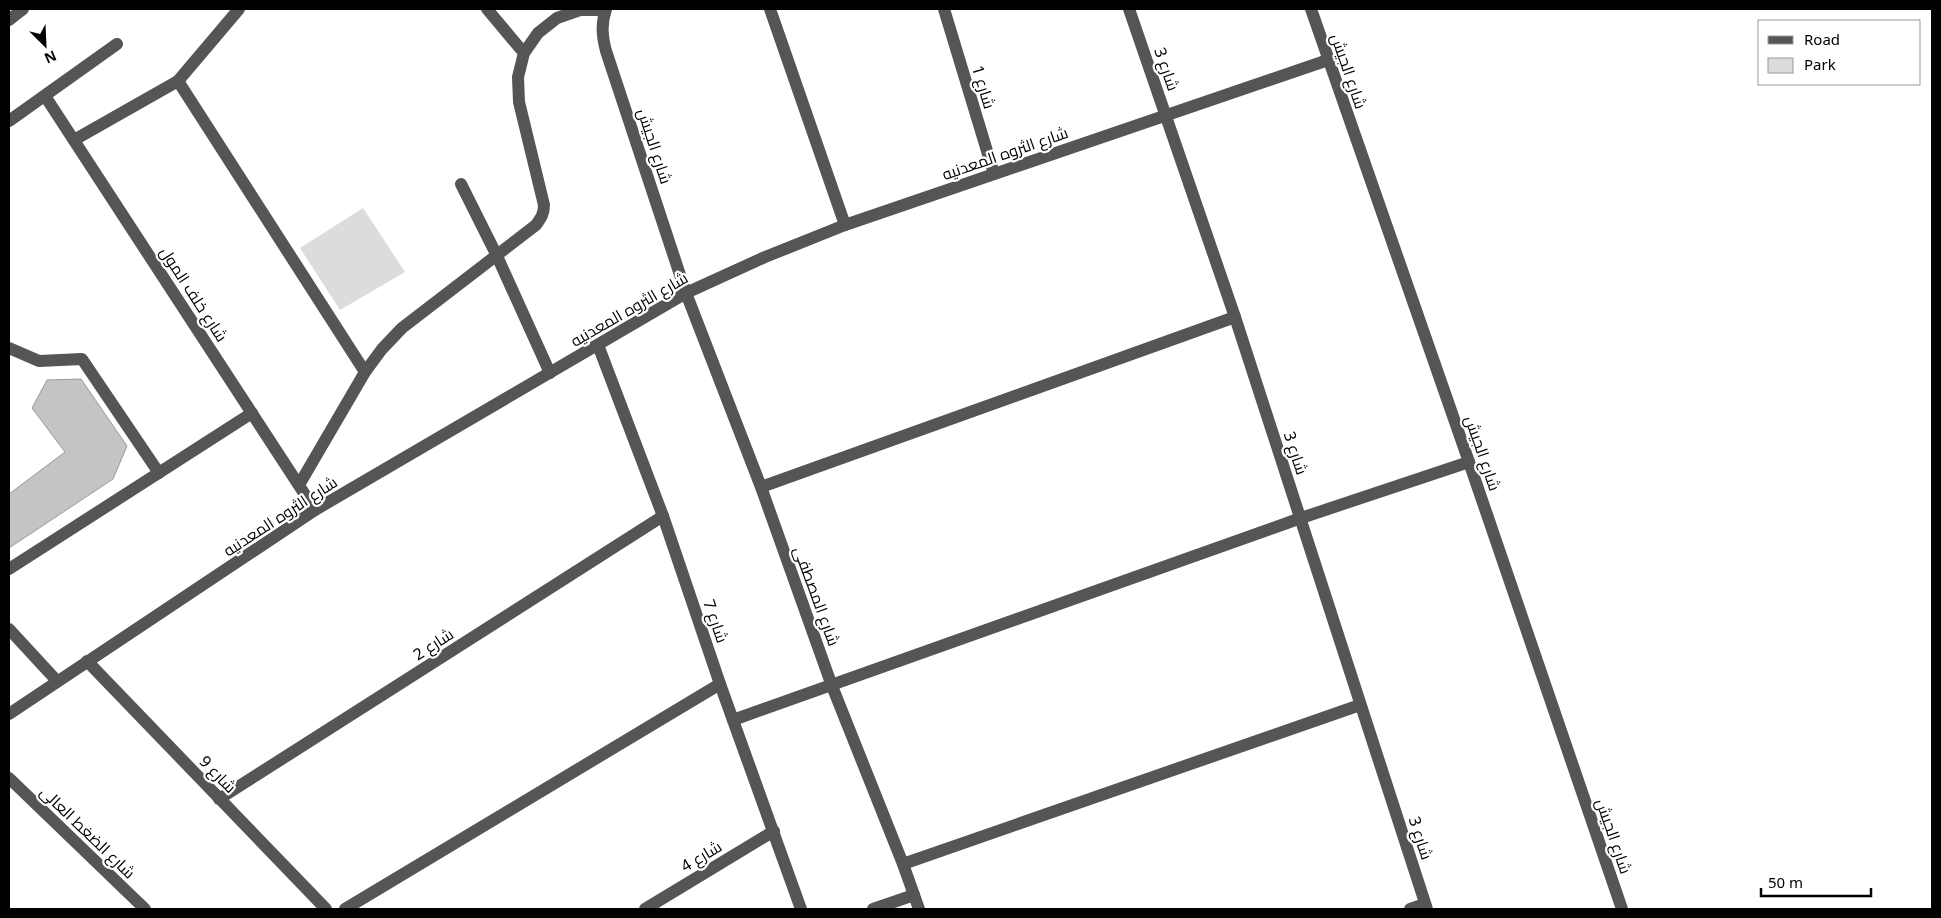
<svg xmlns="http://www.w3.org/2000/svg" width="1941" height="918" viewBox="0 0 1941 918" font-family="'Noto Sans',Cairo,sans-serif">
  <rect width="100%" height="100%" fill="#fff"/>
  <polygon fill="#dcdcdc" points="363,208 405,272 340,310 300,248"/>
  <polygon fill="#c4c4c4" stroke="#999" points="81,379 127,446 113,479 9,548 9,494 65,452 32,408 47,380"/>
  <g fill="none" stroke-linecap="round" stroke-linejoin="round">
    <g stroke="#555" stroke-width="12">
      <polyline points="487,9 524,53"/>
      <path d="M606 9C601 24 602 36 606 51L686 293 761 487 832 686 903 864 919 909"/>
      <polyline points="770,9 845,225"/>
      <polyline points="944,9 994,174"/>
      <polyline points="1129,9 1235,317 1427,909"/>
      <polyline points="1311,9 1469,462 1622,909"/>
      <polyline points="9,20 23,9"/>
      <polyline points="178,81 239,9"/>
      <polyline points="45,96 315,510"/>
      <polyline points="9,121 117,44"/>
      <polyline points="74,140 178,81 365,372"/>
      <polyline points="461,184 497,256 550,373"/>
      <polyline points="598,345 663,516 720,684 801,909"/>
      <polyline points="9,348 39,361 82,359 159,473"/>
      <path d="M299 485 365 372 382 349 402 328 536 225C541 218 544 214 544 205L519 102 518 77 524 53 538 33 557 18 580 10H605"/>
      <polyline points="761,487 1235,317"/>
      <polyline points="9,569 252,413"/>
      <polyline points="9,629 57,681"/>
      <polyline points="87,661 326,909"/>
      <polyline points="9,714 315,510 686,293 765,257 845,225 1328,60"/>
      <polyline points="733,720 1301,518 1469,462"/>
      <polyline points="9,778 145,909"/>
      <polyline points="219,799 663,516"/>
      <polyline points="903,864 1360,705"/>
      <polyline points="345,909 720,684"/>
      <polyline points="645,909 774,831"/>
      <polyline points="873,909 914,895"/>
      <polyline points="1410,909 1425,904"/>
    </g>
  </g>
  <g text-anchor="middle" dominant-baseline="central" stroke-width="4.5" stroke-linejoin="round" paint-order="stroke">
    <g font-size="16" fill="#000" stroke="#fff">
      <text transform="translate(1167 69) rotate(71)">شارع 3</text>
      <text transform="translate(1349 71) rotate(71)">شارع الجيش</text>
      <text transform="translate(984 87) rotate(73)">شارع 1</text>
      <text transform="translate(655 146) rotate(72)">شارع الجيش</text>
      <text transform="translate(1005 153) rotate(-19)">شارع الثروه المعدنيه</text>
      <text transform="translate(194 294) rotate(57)">شارع خلف المول</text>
      <text transform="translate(629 309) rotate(-30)">شارع الثروه المعدنيه</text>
      <text transform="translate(1296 453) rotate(72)">شارع 3</text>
      <text transform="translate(1483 453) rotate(71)">شارع الجيش</text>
      <text transform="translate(280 516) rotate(-33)">شارع الثروه المعدنيه</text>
      <text transform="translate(817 596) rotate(70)">شارع المصطفى</text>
      <text transform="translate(716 621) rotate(71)">شارع 7</text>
      <text transform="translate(433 644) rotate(-33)">شارع 2</text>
      <text transform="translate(218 774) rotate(46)">شارع 9</text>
      <text transform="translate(88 832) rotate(44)">شارع الضغط العالى</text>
      <text transform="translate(1614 836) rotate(71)">شارع الجيش</text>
      <text transform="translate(1421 838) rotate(72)">شارع 3</text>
      <text transform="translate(701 856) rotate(-31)">شارع 4</text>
    </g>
  </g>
  <rect width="1941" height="918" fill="none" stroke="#000000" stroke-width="20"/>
  <rect x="1758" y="20" width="162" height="65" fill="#ffffff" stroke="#999999"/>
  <rect x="1768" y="36" width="25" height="8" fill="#555555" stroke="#999999"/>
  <text x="1804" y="45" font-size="15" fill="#000000">Road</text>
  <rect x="1768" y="58" width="25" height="15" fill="#dcdcdc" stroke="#999999"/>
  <text x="1804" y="70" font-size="15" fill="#000000">Park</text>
  <g transform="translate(45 45) rotate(156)" stroke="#ffffff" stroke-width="4" paint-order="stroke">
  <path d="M0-4L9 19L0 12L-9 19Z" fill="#000000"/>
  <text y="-8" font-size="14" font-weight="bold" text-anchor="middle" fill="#000000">N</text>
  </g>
  <path d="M1761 888v8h110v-8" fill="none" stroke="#000000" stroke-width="2.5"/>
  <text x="1768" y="888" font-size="15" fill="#000000" stroke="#ffffff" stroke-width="4" paint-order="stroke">50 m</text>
</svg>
